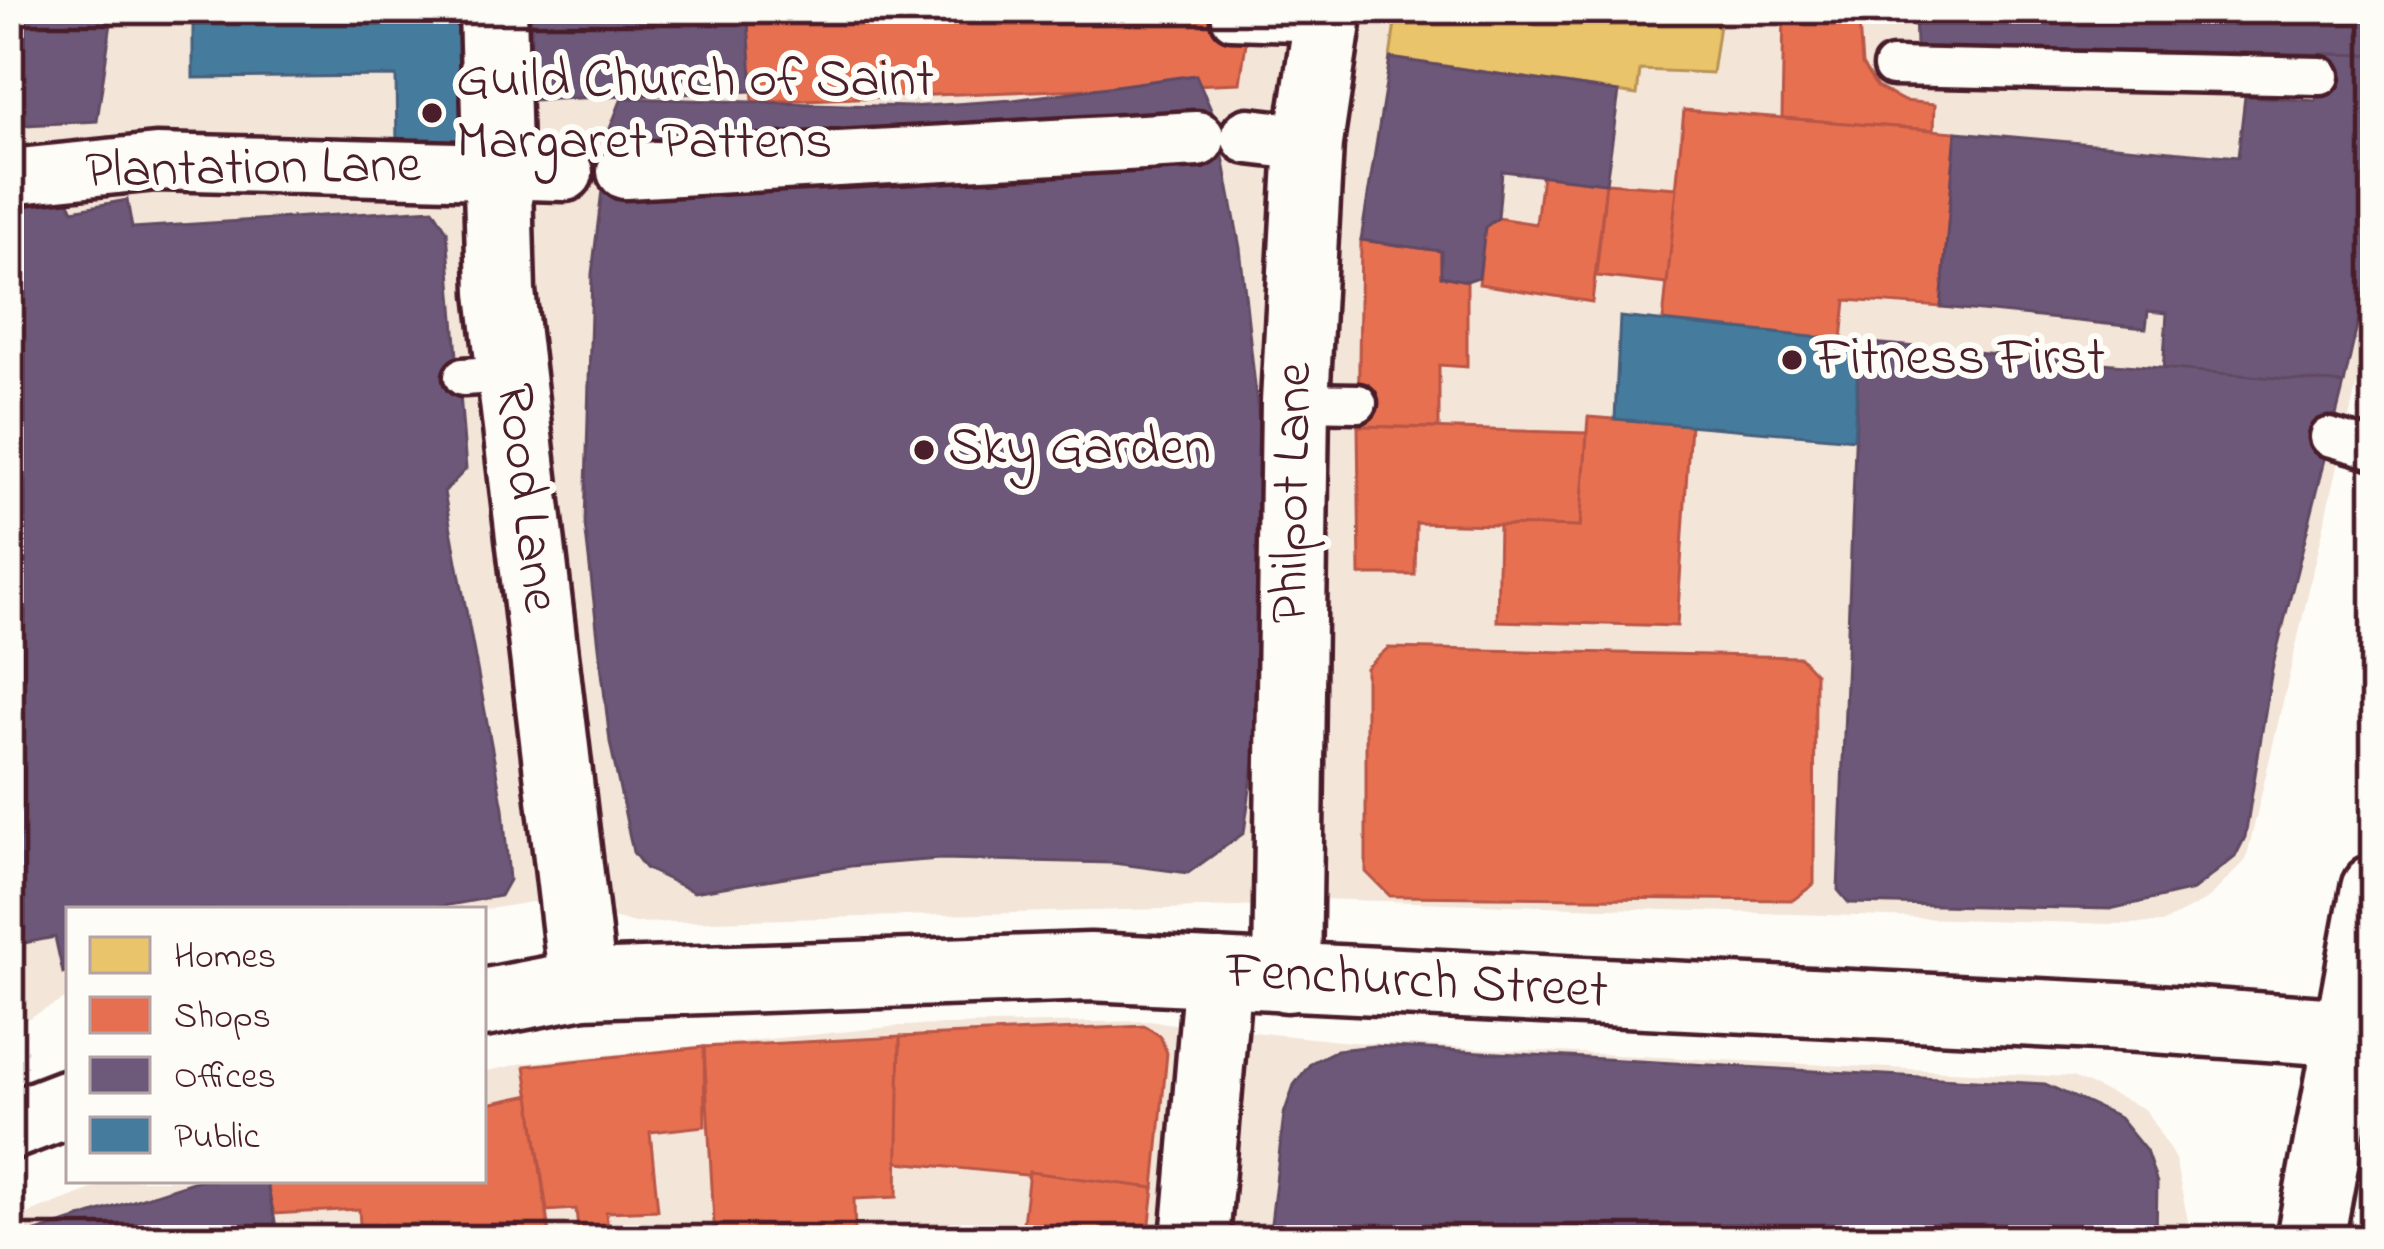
<svg xmlns="http://www.w3.org/2000/svg" width="2384" height="1249" viewBox="0 0 2384 1249" font-family="'Indie Flower',sans-serif">
  <rect width="100%" height="100%" fill="#fdfcf7"/>
  <filter id="ink" filterUnits="userSpaceOnUse"><feTurbulence type="fractalNoise" baseFrequency=".00833" numOctaves="2"/><feDisplacementMap in="SourceGraphic" scale="24" xChannelSelector="R" yChannelSelector="G"/><feConvolveMatrix kernelMatrix="1 2 1 2 8 2 1 2 1" color-interpolation-filters="sRGB"/></filter>
  <g filter="url(#ink)">
    <g fill="#f3e5d8">
      <polygon points="9,9 2375,9 2375,307 2246,860 2208,899 2162,923 2113,924 1320,899 1238,907 636,923 531,902 483,910 69,910 69,997 9,1028"/>
      <polygon points="1147,1021 1350,1042 2072,1077 2145,1109 2175,1159 2192,1240 9,1240 9,1221 115,1180 483,1180 483,1072 524,1063 901,1026"/>
    </g>
    <polygon fill="#e9c46a" stroke="#b99257" stroke-width="3" points="1397,9 1784,9 1721,11 1712,73 1640,70 1637,95 1390,58"/>
    <g fill="#e76f51" stroke="#b85746" stroke-width="3">
      <polygon points="747,9 1251,9 1240,83 753,102"/>
      <polygon points="1784,9 1858,9 1862,65 1877,87 1904,101 1935,104 1934,130 1782,118"/>
      <polygon points="1684,110 1956,132 1941,307 1846,300 1842,340 1663,321"/>
      <polygon points="1542,175 1606,183 1592,302 1479,284 1485,227 1498,218 1536,224"/>
      <polygon points="1606,183 1677,188 1667,284 1596,276"/>
      <polygon points="1361,240 1441,251 1441,276 1467,281 1467,367 1439,365 1439,428 1358,426"/>
      <polygon points="1588,417 1690,425 1677,626 1497,621 1499,524 1580,527"/>
      <polygon points="1358,426 1587,433 1580,527 1416,523 1415,575 1360,575"/>
      <polygon points="1388,648 1800,657 1815,673 1814,884 1793,900 1390,896 1366,872 1366,668"/>
      <polygon points="1145,1026 1160,1036 1167,1053 1154,1188 897,1162 900,1037"/>
      <polygon points="900,1037 897,1197 854,1199 855,1240 715,1240 704,1047"/>
      <polygon points="704,1047 705,1126 650,1132 658,1210 606,1212 609,1240 579,1240 576,1209 547,1211 525,1066"/>
      <polygon points="530,1095 550,1240 361,1240 359,1209 274,1214 266,1180 483,1180 483,1105"/>
      <polygon points="1029,1172 1154,1188 1148,1240 1021,1240"/>
    </g>
    <g fill="#6d597a" stroke="#624862" stroke-width="3">
      <polygon points="9,9 113,9 97,121 9,126"/>
      <polygon points="531,9 747,9 753,91 532,100"/>
      <polygon points="1915,9 2375,9 2375,55 1916,47"/>
      <polygon points="2325,54 2375,55 2375,245 2344,384 2163,372 2167,313 2148,311 2146,328 1941,307 1956,132 2238,157 2245,96 2316,101"/>
      <polygon points="1390,58 1619,92 1606,183 1502,171 1498,218 1485,227 1479,277 1467,281 1441,276 1441,251 1361,240"/>
      <polygon points="1196,75 1217,124 1240,248 1267,497 1260,716 1244,833 1188,873 1113,863 940,859 851,866 694,892 645,868 633,852 610,742 585,524 592,274 609,131 622,98 910,107 1013,100"/>
      <polygon points="67,198 73,210 127,200 132,228 433,209 447,231 466,469 444,492 503,808 509,880 500,896 421,910 69,910 69,972 63,973 55,937 9,946 9,210"/>
      <polygon points="1859,342 2344,384 2272,669 2245,837 2235,857 2193,890 2110,909 1849,903 1838,890"/>
      <polygon points="1374,1046 2045,1084 2119,1118 2146,1151 2157,1183 2156,1240 1269,1240 1284,1114 1294,1085 1311,1063 1337,1050"/>
      <polygon points="199,1180 266,1180 279,1240 11,1240"/>
    </g>
    <g fill="#457b9d" stroke="#465f7b" stroke-width="3">
      <polygon points="193,9 467,9 468,148 397,148 396,76 193,78"/>
      <polygon points="1620,317 1859,342 1854,439 1615,419"/>
    </g>
    <g fill="none" stroke-linecap="round" stroke-linejoin="round">
      <defs>
        <g id="service">
          <polyline points="1231,20 1328,23"/>
          <polyline points="1892,67 2321,76"/>
          <polyline points="463,377 509,374"/>
          <polyline points="1295,402 1358,403"/>
          <polyline points="2329,437 2375,450"/>
        </g>
        <g id="pedestrian">
          <polyline points="1249,136 1309,143"/>
          <polyline points="625,171 1197,139"/>
          <polyline points="9,177 156,162 565,173"/>
        </g>
        <g id="minor">
          <polyline points="493,9 501,292 583,984"/>
          <polyline points="1287,978 1295,402 1309,143 1329,9"/>
          <polyline points="1195,1240 1218,973"/>
        </g>
        <g id="tertiary">
          <polyline points="483,1003 583,984 1090,967 2140,1018 2352,1033"/>
          <polyline points="9,1126 69,1103"/>
        </g>
        <polyline id="primary" points="2310,1240 2375,889"/>
      </defs>
      <use href="#service" stroke="#4a1f2b" stroke-width="45"/>
      <use href="#pedestrian" stroke="#4a1f2b" stroke-width="63"/>
      <use href="#minor" stroke="#4a1f2b" stroke-width="75"/>
      <use href="#tertiary" stroke="#4a1f2b" stroke-width="75"/>
      <use href="#primary" stroke="#4a1f2b" stroke-width="75"/>
      <use href="#service" stroke="#fdfcf7" stroke-width="36"/>
      <use href="#pedestrian" stroke="#fdfcf7" stroke-width="54"/>
      <use href="#minor" stroke="#fdfcf7" stroke-width="66"/>
      <use href="#tertiary" stroke="#fdfcf7" stroke-width="66"/>
      <use href="#primary" stroke="#fdfcf7" stroke-width="66"/>
    </g>
  </g>
  <g fill="#4a1f2b" stroke="#fdfcf7" stroke-width="4.5">
    <circle cx="432" cy="113" r="12"/>
    <circle cx="1792" cy="360" r="12"/>
    <circle cx="924" cy="450" r="12"/>
  </g>
  <g text-anchor="middle" dominant-baseline="central" stroke-width="12" stroke-linejoin="round" paint-order="stroke">
    <g font-size="54" fill="#4a1f2b" stroke="#fdfcf7" text-anchor="start">
      <text x="456" y="82">Guild Church of Saint<tspan x="456" dy="62">Margaret Pattens</tspan></text>
      <text x="1816" y="360">Fitness First</text>
      <text x="948" y="450">Sky Garden</text>
    </g>
    <g font-size="54" fill="#4a1f2b" stroke="#fdfcf7">
      <text transform="translate(253 170) rotate(-1)">Plantation Lane</text>
      <text transform="translate(1294 493) rotate(-89)">Philpot Lane</text>
      <text transform="translate(525 498) rotate(83)">Rood Lane</text>
      <text transform="translate(1417 983) rotate(3)">Fenchurch Street</text>
    </g>
  </g>
  <rect width="2384" height="1249" fill="none" stroke="#fdfcf7" stroke-width="48"/>
  <rect x="24" y="24" width="2336" height="1201" fill="none" stroke="#4a1f2b" stroke-width="4.5" filter="url(#ink)"/>
  <rect x="66" y="907" width="420" height="276" fill="#fdfcf7" stroke="#b5a4a5" stroke-width="3"/>
  <rect x="90" y="937" width="60" height="36" fill="#e9c46a" stroke="#b5a4a5" stroke-width="3"/>
  <text x="174" y="967" font-size="36" fill="#4a1f2b">Homes</text>
  <rect x="90" y="997" width="60" height="36" fill="#e76f51" stroke="#b5a4a5" stroke-width="3"/>
  <text x="174" y="1027" font-size="36" fill="#4a1f2b">Shops</text>
  <rect x="90" y="1057" width="60" height="36" fill="#6d597a" stroke="#b5a4a5" stroke-width="3"/>
  <text x="174" y="1087" font-size="36" fill="#4a1f2b">Offices</text>
  <rect x="90" y="1117" width="60" height="36" fill="#457b9d" stroke="#b5a4a5" stroke-width="3"/>
  <text x="174" y="1147" font-size="36" fill="#4a1f2b">Public</text>
</svg>
